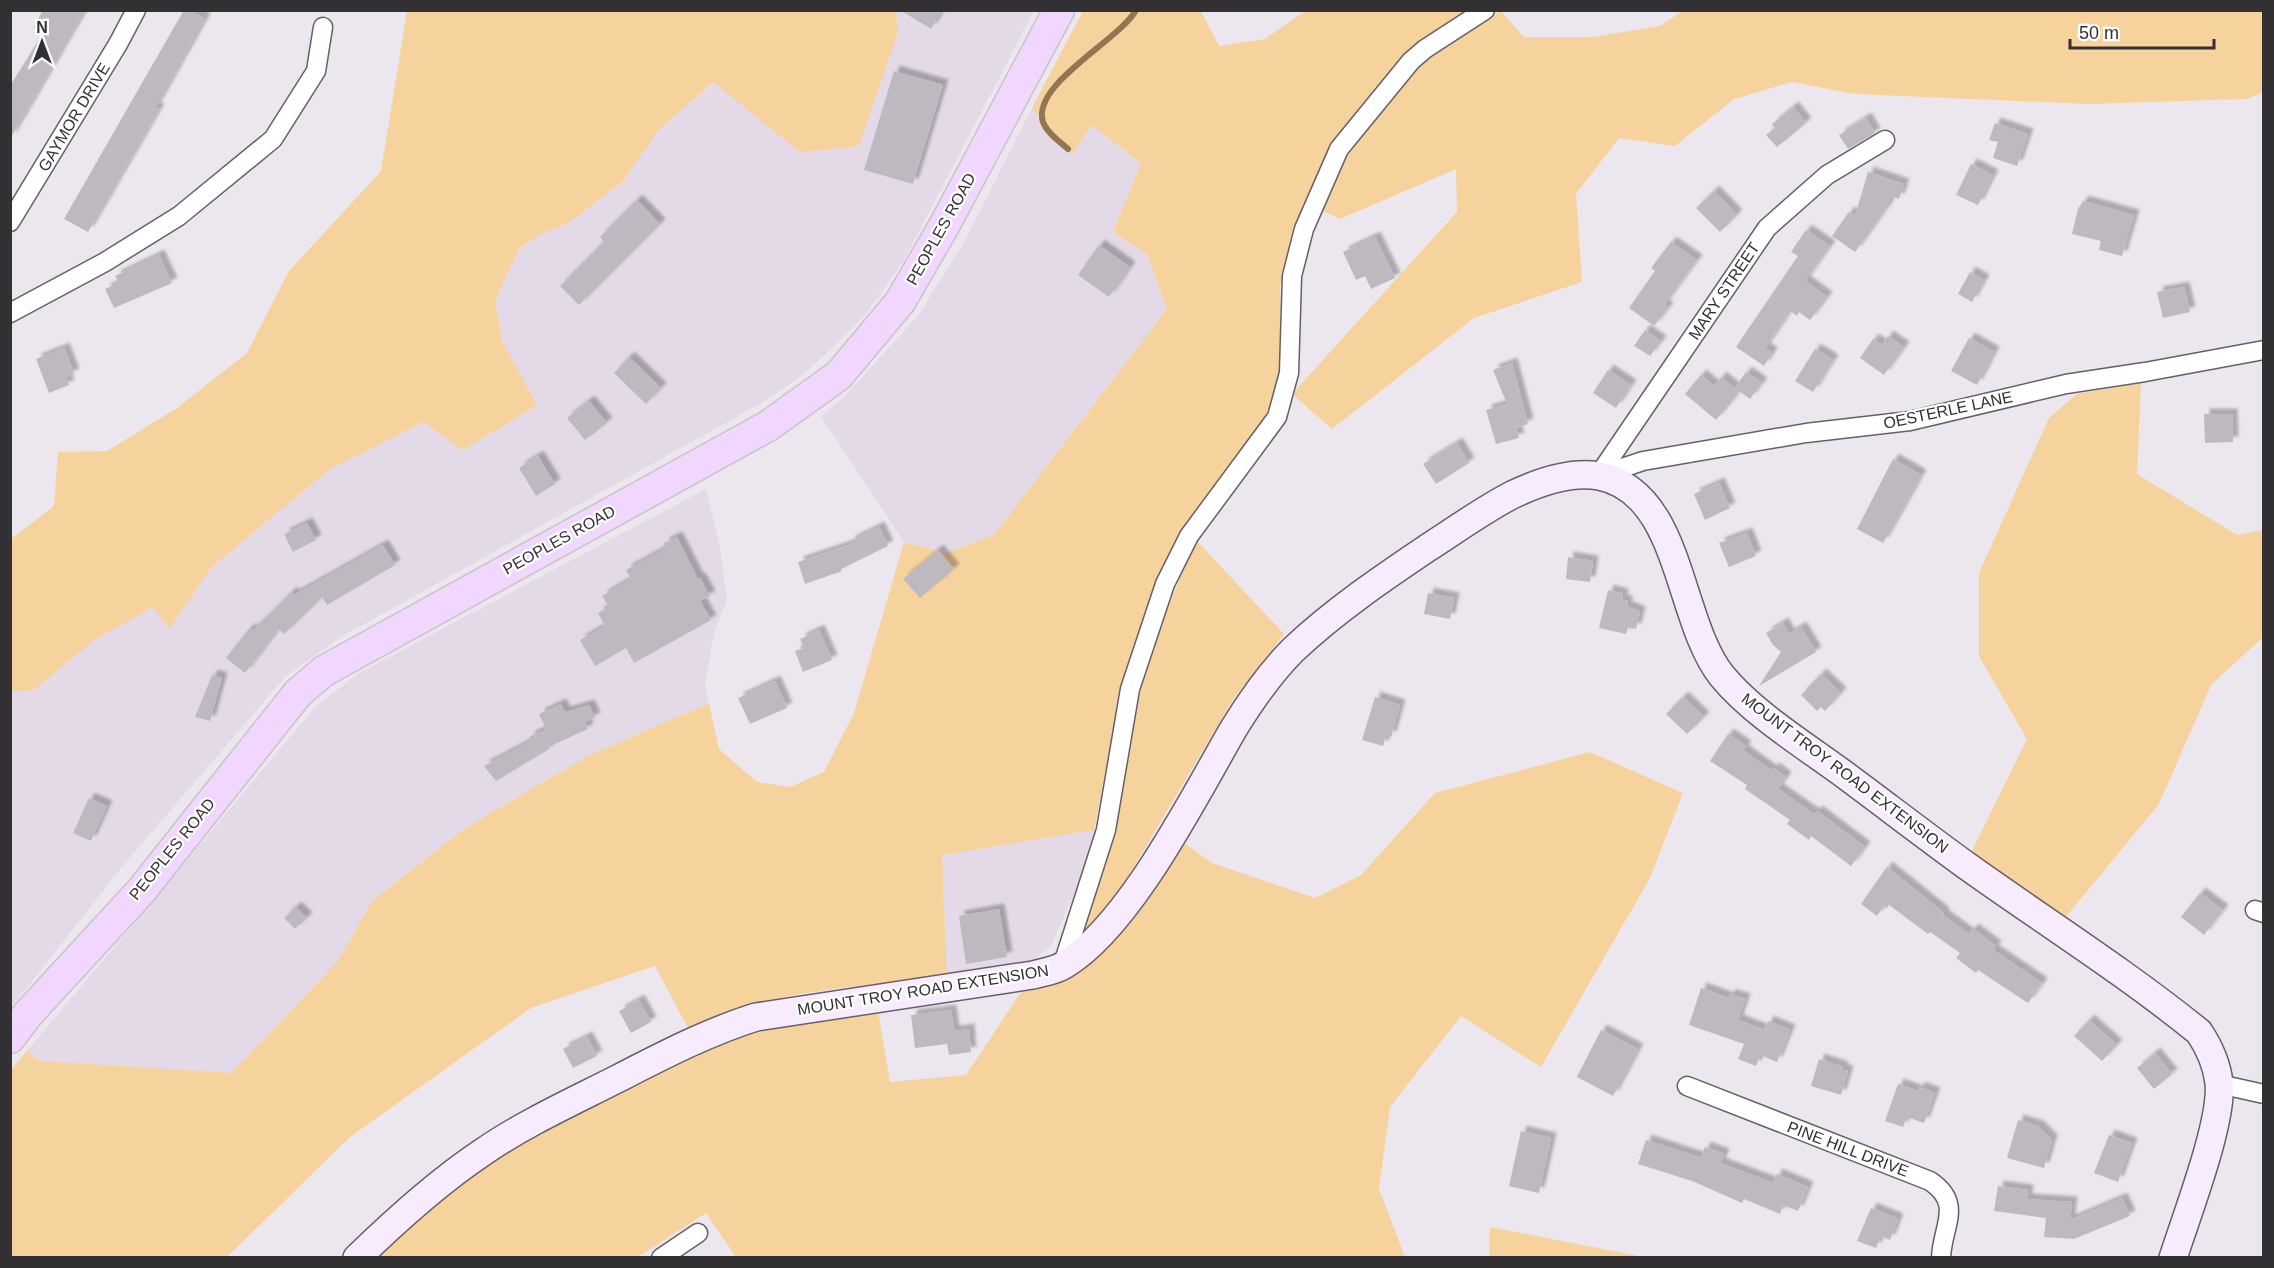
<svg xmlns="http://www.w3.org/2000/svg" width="2274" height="1268" viewBox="0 0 2274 1268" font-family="Helvetica,sans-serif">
  <defs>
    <filter id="shadow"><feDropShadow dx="5.5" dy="-5.5" stdDeviation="1.5" flood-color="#0004"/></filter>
  </defs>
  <rect width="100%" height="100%" fill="#ece7ee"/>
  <g fill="#e3d9e7">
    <polygon points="896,11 1034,11 904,260 867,313 827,353 796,380 758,405 344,635 286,676 121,868 11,1008 11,692 34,690 96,639 154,606 169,628 212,567 331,468 424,422 537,405 502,341 495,300 520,247 543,233 569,223 623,181 659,130 714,82 800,152 898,32"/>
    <polygon points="1032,108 1072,154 1091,125 1141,163 1113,232 1147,254 1167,309 994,535 946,553 904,542 821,416 843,398 918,316 963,244"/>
    <polygon points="706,489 719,542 727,600 715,629 705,683 709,703 586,757 464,829 372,901 338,961 232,1073 40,1061 27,1051 317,705 361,672"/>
    <polygon points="1094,830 1087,864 1051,946 1030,963 947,977 942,855"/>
  </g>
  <g fill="#f6d39d">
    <path d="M1684 10 2263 11V92L2247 99 2089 104 1854 94 1792 82 1734 99 1675 146 1619 138 1576 194 1582 282 1474 318 1332 429 1292 394 1457 212 1456 169 1340 219 1321 210C1346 156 1381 91 1431 54 1452 37 1478 25 1501 11L1524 37H1593L1660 26Z"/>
    <polygon points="407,11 896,10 898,32 859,146 800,152 713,82 659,130 623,181 569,223 543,233 520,247 495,300 502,341 537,405 463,450 423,422 330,469 212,567 169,629 153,607 96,639 34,690 11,692 11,539 54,506 58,452 107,451 177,408 247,353 289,271 381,171"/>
    <path d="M1083 11H1201L1219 46 1265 39 1305 11H1470L1411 49 1393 67 1332 149 1308 197 1280 286 1281 373 1275 402 1257 434 1206 497 1172 550 1142 623 1124 677 1094 830 942 855 947 977C866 986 760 990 689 1030L655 966 531 1008 350 1137 227 1257H11L10 1071 27 1051 40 1061 232 1073 338 961 372 901 464 829 586 757 709 703 719 749 757 782 790 787 824 772 854 713 904 542 946 553 994 535 1167 309 1147 254 1113 232 1141 163 1091 125 1072 155 1032 108Z"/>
    <polygon points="2141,383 2137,474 2237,535 2263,530 2263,637 2211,685 2159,804 2064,919 1971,853 2027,739 1979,656 1979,573 2049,418 2077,394"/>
    <path d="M1197 541 1284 634 1234 698 1110 907 1080 938C1114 858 1120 773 1141 690 1154 637 1174 590 1197 541Z"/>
    <path d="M1590 752 1683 793 1650 878 1541 1067 1461 1016 1390 1107 1379 1189 1405 1257H736L706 1213 638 1257 376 1258 452 1190 495 1158 564 1119 731 1033 878 1011 890 1082 966 1075 1023 989C1104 979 1142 904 1183 842L1212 863 1315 898 1361 875 1435 793Z"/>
    <polygon points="1490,1227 1644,1257 1489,1257"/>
  </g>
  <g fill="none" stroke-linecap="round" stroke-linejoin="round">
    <path stroke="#907750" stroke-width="6" d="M1068 149C1060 142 1047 133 1043 122 1031 84 1120 40 1136 10"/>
  </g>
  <g fill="#beb9c0" filter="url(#shadow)">
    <polygon points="43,10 85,10 10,139 10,86 43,33 34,27"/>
    <polygon points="184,10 190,10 205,19 155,108 159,109 88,232 64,219"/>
    <polygon points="900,10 942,10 931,29"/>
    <polygon points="894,71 943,85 913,184 864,170"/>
    <polygon points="1793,107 1806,123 1777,147 1766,135 1775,128 1772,124"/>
    <polygon points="1866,118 1875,133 1848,149 1839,135"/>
    <polygon points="1995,123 2028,134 2017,166 1993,158 1998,142 1989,140"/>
    <polygon points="1971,164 1993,175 1978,205 1956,195"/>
    <polygon points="1868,172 1904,184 1899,199 1891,196 1887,207 1855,252 1832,236 1849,212 1855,216"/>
    <polygon points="1714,191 1737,215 1720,232 1696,208"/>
    <polygon points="637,200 660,224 579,305 560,286 604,242 600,237"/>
    <polygon points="2083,201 2134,215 2122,256 2099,250 2101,241 2072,234 2078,209"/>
    <polygon points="1806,230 1830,246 1805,281 1827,297 1810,320 1799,312 1797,316 1790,311 1765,348 1772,353 1764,366 1736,347 1798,256 1791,252"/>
    <polygon points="1375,237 1395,278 1371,289 1365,276 1356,280 1343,252"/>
    <polygon points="1671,242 1697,260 1664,305 1668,308 1654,326 1629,308 1655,271 1651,268"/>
    <polygon points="1099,245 1130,267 1109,297 1078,275"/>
    <polygon points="159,255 172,283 114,308 105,289 119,283 115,276"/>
    <polygon points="1970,272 1984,280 1972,302 1958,294"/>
    <polygon points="2184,287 2190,312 2163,318 2157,292"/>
    <polygon points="1645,330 1661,341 1650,356 1634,346"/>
    <polygon points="1888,336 1904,347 1884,375 1860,358 1873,339 1882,345"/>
    <polygon points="1969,338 1994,352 1977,385 1951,371"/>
    <polygon points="64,348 74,374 66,377 69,385 49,393 36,359"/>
    <polygon points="1815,349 1833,360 1813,392 1795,381"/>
    <polygon points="629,357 661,388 646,404 614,373"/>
    <polygon points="1512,363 1528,424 1516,428 1519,438 1496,444 1486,410 1507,404 1493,370"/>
    <polygon points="1608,370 1631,385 1616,408 1593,393"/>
    <polygon points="1746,372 1762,383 1750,399 1735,388"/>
    <polygon points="1701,375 1714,386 1721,377 1739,392 1716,420 1685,394"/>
    <polygon points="589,401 607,423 585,440 567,418"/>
    <polygon points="2204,414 2232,414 2233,442 2205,443"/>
    <polygon points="1457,443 1469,463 1436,484 1423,464"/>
    <polygon points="538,456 555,484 536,496 519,468"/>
    <polygon points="1893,459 1921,475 1883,543 1857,529"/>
    <polygon points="1719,483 1730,508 1705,520 1694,494"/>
    <polygon points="307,523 316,540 293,552 284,534"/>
    <polygon points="879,527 888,546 841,569 842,571 805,584 798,562 851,544 850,541"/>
    <polygon points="1747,533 1756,556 1729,567 1719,543"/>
    <polygon points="677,537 698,579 700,578 710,596 700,601 711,620 634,663 626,648 595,666 580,640 605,626 598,613 609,607 602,596 631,579 626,570 666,548 664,543"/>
    <polygon points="383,545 395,565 327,605 322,597 284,634 278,629 245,673 226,658 249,629 252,631 292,592 294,595"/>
    <polygon points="938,550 954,569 920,598 903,579"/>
    <polygon points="1568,557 1593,561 1590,582 1566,579"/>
    <polygon points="1608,590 1623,594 1622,600 1628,601 1626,606 1640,612 1636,629 1628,627 1626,634 1599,628"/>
    <polygon points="1428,593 1454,598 1450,619 1424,614"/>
    <polygon points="1783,623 1789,634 1801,627 1816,652 1759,686 1781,652 1773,645 1766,633"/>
    <polygon points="819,630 832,660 803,672 795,651 804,648 800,639"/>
    <polygon points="1821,674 1841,693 1825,711 1821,707 1817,711 1801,695"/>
    <polygon points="212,675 222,678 210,721 195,717"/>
    <polygon points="775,681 787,708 750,724 738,698"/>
    <polygon points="1375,697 1400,705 1391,737 1386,735 1383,746 1362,740"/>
    <polygon points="1683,697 1704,717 1687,734 1666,714"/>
    <polygon points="561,704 565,712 589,705 595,718 585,722 588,729 548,747 549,749 496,781 484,766 531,741 529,737 546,729 539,714"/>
    <polygon points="1728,734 1746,746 1743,750 1772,771 1774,768 1786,777 1778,789 1814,814 1817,811 1865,847 1851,866 1811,836 1809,840 1787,824 1790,820 1745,789 1747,785 1710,761"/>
    <polygon points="89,798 107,806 91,841 73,833"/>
    <polygon points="1887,867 1944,913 1943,915 1969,934 1973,929 1996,946 1993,950 2042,983 2028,1003 1978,970 1976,973 1956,958 1960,953 1930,932 1928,934 1889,905 1887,908 1884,906 1877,916 1861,904"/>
    <polygon points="2200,893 2223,910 2204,935 2181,917"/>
    <polygon points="296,907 307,918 295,929 284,918"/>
    <polygon points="999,909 1007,957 966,964 959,916"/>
    <polygon points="1701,988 1729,998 1730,994 1745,999 1738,1020 1764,1030 1768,1021 1790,1030 1777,1062 1760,1055 1756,1066 1738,1059 1744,1044 1689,1025"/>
    <polygon points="639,1000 651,1022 631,1033 619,1011"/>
    <polygon points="951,1010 954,1031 969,1029 971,1052 949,1055 947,1044 915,1048 911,1015"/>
    <polygon points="2089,1020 2117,1045 2102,1061 2074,1036"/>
    <polygon points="1601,1030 1638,1049 1613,1096 1577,1077"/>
    <polygon points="587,1037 597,1056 573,1068 563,1049"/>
    <polygon points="2155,1053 2172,1074 2154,1089 2137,1068"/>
    <polygon points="1819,1059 1843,1067 1842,1070 1848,1071 1841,1095 1811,1086"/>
    <polygon points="1898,1084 1918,1091 1919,1087 1935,1093 1924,1123 1907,1117 1903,1127 1885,1121"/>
    <polygon points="2018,1120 2038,1126 2052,1140 2044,1168 2007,1158"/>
    <polygon points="1521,1131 1551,1138 1539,1193 1509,1186"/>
    <polygon points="2109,1135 2132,1143 2118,1182 2094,1173"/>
    <polygon points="1646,1140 1701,1158 1705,1147 1724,1154 1720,1163 1773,1183 1777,1174 1808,1187 1798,1211 1783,1205 1780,1214 1744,1199 1742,1203 1692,1181 1638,1164"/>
    <polygon points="1998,1186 2028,1190 2027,1199 2072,1202 2070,1220 2122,1198 2130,1216 2074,1239 2044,1237 2046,1218 1994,1211"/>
    <polygon points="1871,1208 1898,1219 1890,1240 1881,1236 1876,1248 1857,1241"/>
  </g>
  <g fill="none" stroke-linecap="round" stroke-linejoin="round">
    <defs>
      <g id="street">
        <polyline points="10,222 118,44 136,10"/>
        <polyline points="10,313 105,262 179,216 273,139 316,71 323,27"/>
        <polyline points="1598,476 1643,461 1806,433 1910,421 2066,384 2145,372 2264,350"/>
        <polyline points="1598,476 1767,228 1827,175 1885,140"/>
        <polyline points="2255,910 2264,913"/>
        <polyline points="1062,967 1106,830 1130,689 1165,584 1189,536 1277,417 1289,373 1292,276 1304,229 1339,149 1411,61 1425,49 1485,10"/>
        <polyline points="2219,1084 2264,1094"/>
        <path d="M1687 1086 1930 1181C1964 1204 1942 1226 1941 1258"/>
        <polyline points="661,1258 698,1233"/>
      </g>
      <path id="secondary" d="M357 1258C396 1220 438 1182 483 1152 525 1123 574 1101 619 1078 664 1055 708 1032 756 1017L1033 975C1043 972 1055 971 1064 965 1129 927 1195 795 1234 728 1250 702 1271 672 1293 650 1334 611 1383 578 1429 547 1457 529 1483 510 1512 495 1537 483 1571 471 1599 476 1682 492 1677 620 1722 676 1754 715 1809 748 1849 778 1888 807 1927 837 1967 866 2044 921 2125 972 2199 1032 2209 1047 2217 1065 2219 1083 2223 1122 2186 1217 2173 1258"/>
      <polyline id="primary" points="10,1038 28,1014 141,891 298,693 324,671 768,426 839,375 900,302 944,226 1059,10"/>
    </defs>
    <use href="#street" stroke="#656067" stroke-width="21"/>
    <use href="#secondary" stroke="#656067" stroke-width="30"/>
    <use href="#primary" stroke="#c6c5c6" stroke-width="33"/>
    <use href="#street" stroke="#fff" stroke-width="18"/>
    <use href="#secondary" stroke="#f8ebfe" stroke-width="27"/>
    <use href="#primary" stroke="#f1d7fe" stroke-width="30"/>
  </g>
  <g text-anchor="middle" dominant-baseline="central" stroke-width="4.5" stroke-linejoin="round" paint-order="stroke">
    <g font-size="16" fill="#323033" stroke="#fff">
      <text transform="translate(74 117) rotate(-59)">GAYMOR DRIVE</text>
      <text transform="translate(941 229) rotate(-61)">PEOPLES ROAD</text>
      <text transform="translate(1724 291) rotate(-56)">MARY STREET</text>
      <text transform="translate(1948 410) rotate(-12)">OESTERLE LANE</text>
      <text transform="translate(559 540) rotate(-29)">PEOPLES ROAD</text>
      <text transform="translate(1845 773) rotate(37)">MOUNT TROY ROAD EXTENSION</text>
      <text transform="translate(172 849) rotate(-51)">PEOPLES ROAD</text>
      <text transform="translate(923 990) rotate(-9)">MOUNT TROY ROAD EXTENSION</text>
      <text transform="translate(1848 1149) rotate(21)">PINE HILL DRIVE</text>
    </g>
  </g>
  <rect width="2274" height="1268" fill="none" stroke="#323033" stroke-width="24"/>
  <g transform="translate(42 42)" stroke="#ffffff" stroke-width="4.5" paint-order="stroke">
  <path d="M0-4.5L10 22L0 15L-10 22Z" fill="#323033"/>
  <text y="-9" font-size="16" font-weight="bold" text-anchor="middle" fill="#323033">N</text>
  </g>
  <path d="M2070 39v9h144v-9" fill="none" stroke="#323033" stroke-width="3"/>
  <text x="2079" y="39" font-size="18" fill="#323033" stroke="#ffffff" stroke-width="4.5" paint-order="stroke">50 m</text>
</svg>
